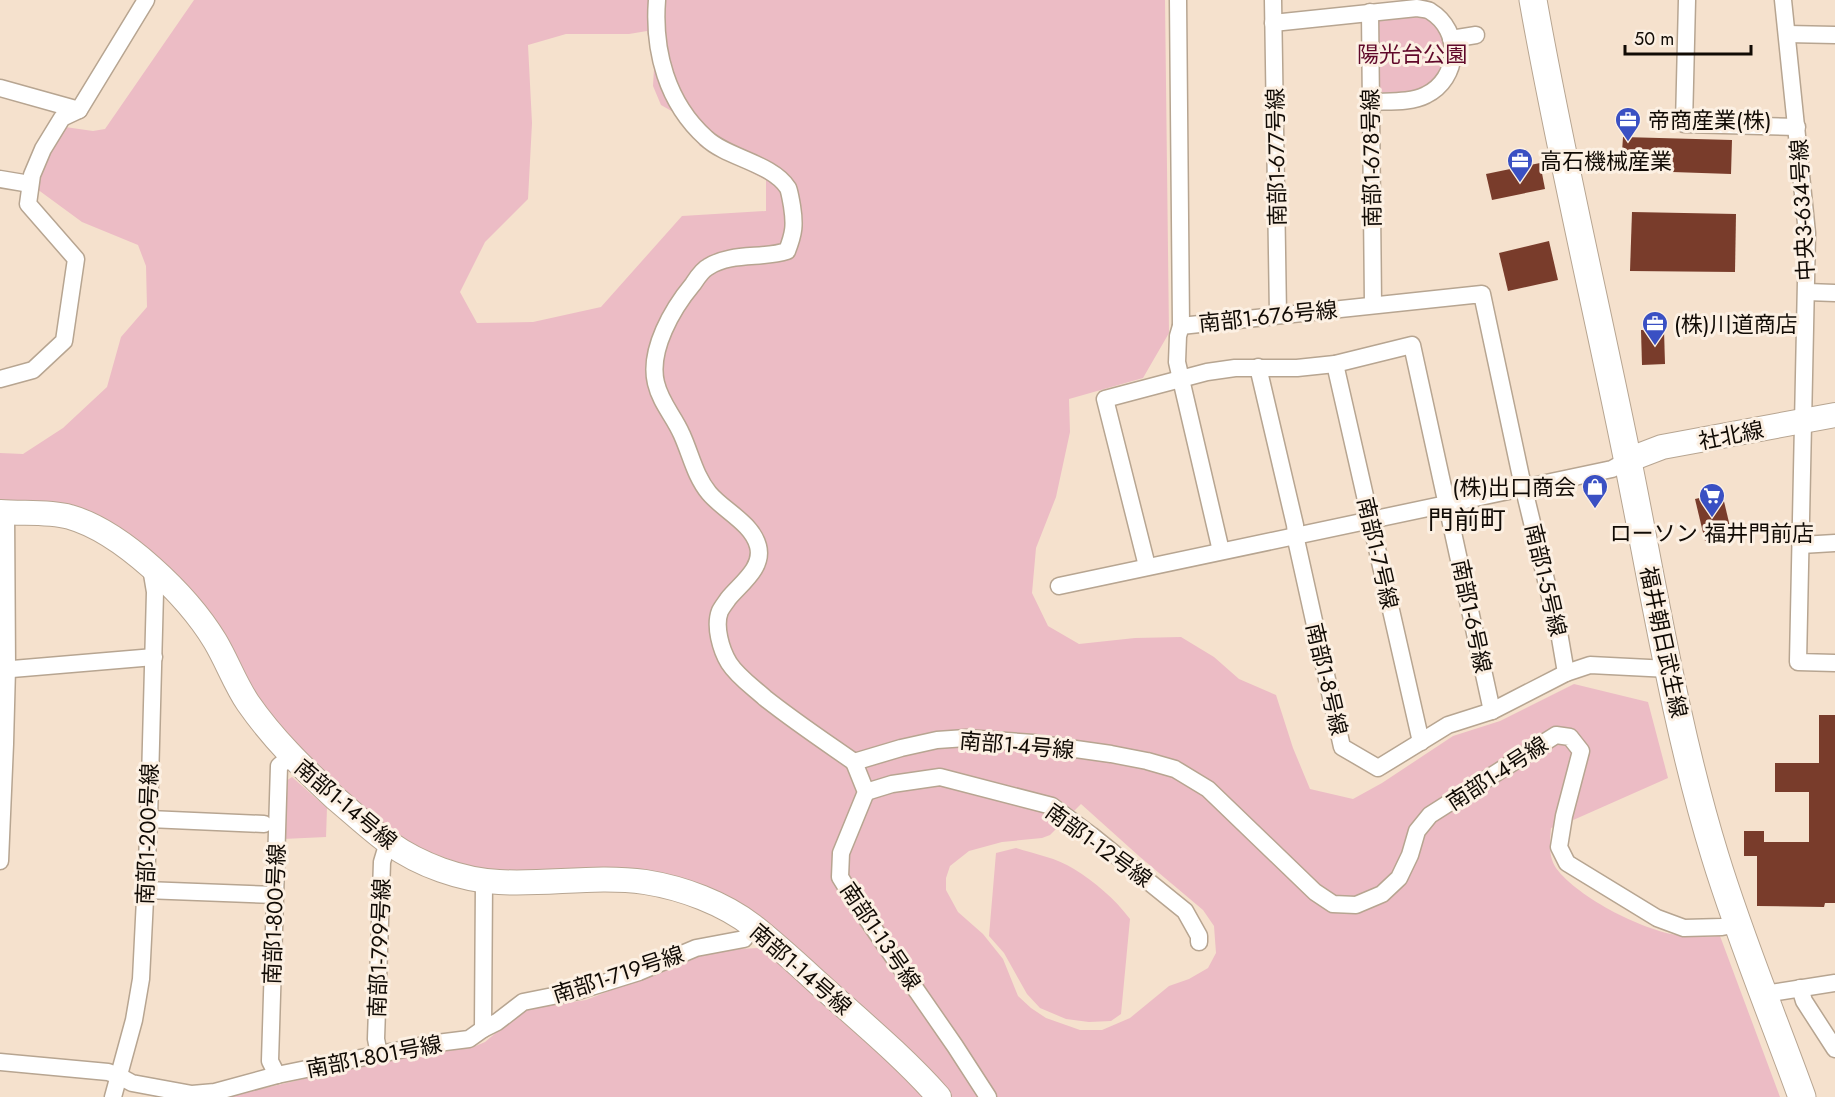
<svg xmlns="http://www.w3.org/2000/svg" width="1835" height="1097" viewBox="0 0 1835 1097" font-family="Jost,'Noto Sans JP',sans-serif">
  <rect width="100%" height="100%" fill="#f5e1cd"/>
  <g fill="#ecbcc5" fill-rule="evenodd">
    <path d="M194 0H1165L1169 333 1143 378 1069 399 1070 432 1056 497 1036 548 1032 593 1048 626 1079 644 1135 638 1181 637 1214 657 1239 679 1276 695 1293 748 1310 789 1353 799 1382 783 1453 736 1500 721 1574 684 1648 702 1668 778 1571 821 1551 828C1550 841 1548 856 1556 868 1578 898 1647 933 1684 936 1696 937 1709 937 1720 936L1780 1097H226L389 1059 445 1050 471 1048 485 1042 524 1009 586 1000 695 957 739 949 758 948 773 929 730 900 534 872 474 868 418 848 374 818 285 734 133 543 0 504V453L23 454 63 428 107 387 121 337 147 307 146 266 138 245 82 222 37 189 47 151 65 127 93 131 105 129ZM647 31 654 69 653 86 661 105 675 113 700 146 766 180V211L682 216 601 307 533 322 477 323 460 292 485 242 528 199 532 123 528 45 566 34H629ZM1081 804 1140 857 1203 910 1214 926 1216 953 1208 968 1189 979 1169 986 1130 1018 1102 1030H1080L1046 1018 1031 1008 1018 996 1003 959 983 934 958 912 946 890V878L950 866 969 851 1002 842 1042 838 1050 835Z"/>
    <path d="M1416 14C1446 25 1458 58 1433 81 1430 83 1426 88 1422 90 1412 95 1395 94 1384 94L1379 89 1378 21 1383 16Z"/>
    <polygon points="292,777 327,808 326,837 283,839 286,781"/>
    <path d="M1016 848C1035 854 1057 858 1074 869 1095 882 1115 899 1130 919L1121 1014 1111 1021 1089 1022 1066 1019 1040 1008 1027 994 1004 953 989 936 996 853Z"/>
  </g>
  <g fill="#793c2b">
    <polygon points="1623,137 1732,140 1731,174 1643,171 1644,153 1622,152"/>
    <polygon points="1540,163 1545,189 1492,200 1486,174"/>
    <polygon points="1632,212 1736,214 1735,272 1630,271"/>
    <polygon points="1549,241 1558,280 1508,291 1499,253"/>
    <polygon points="1641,330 1664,330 1665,364 1642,365"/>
    <polygon points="1722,493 1732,535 1705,541 1695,499"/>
    <polygon points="1819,715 1835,715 1835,903 1825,903 1824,907 1757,906 1757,856 1744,856 1744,831 1764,831 1764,842 1809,842 1809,792 1775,792 1775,763 1819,763"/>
  </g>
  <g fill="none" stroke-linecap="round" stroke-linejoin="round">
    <defs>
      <g id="street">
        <path d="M657 0C653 51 667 103 706 138 727 158 772 163 788 188 790 193 791 201 792 206 795 225 794 233 787 251 762 259 731 252 708 267 702 270 697 278 693 284 673 308 648 350 656 383 661 404 674 416 682 435 691 455 695 476 709 493 723 510 752 523 758 546 764 568 740 584 728 599 726 602 722 607 720 611 714 626 721 650 729 663 738 677 753 687 765 698 794 721 824 741 854 762"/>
        <polyline points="1178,0 1181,326 1482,294 1521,477 1560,638 1566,673"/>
        <polyline points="1273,0 1278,315"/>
        <polyline points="1687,0 1684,124 1797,127"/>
        <polyline points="1783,0 1807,233 1798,662 1835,663"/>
        <polyline points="1370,12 1373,304"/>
        <path d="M1273 23 1417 8C1421 9 1427 9 1430 11 1463 31 1459 79 1426 95 1411 103 1388 101 1371 102"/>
        <polyline points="1787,34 1835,35"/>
        <polyline points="1451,39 1476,35"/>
        <polyline points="0,88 79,110"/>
        <polyline points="0,179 30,184"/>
        <polyline points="1807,292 1835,293"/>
        <polyline points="1181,326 1178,336 1177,362 1221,551"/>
        <polyline points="1335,364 1421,742"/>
        <polyline points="1258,367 1295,525 1297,544 1342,747 1378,768 1448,725 1492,711 1566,673 1590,665 1669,669"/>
        <polyline points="0,379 33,370 64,341 76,259 28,204 32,175 43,149 62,118 79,110 146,0"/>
        <polyline points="1801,545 1835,543"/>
        <polyline points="1147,566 1105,399 1207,372 1235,368 1297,368 1335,364 1412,345 1492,711"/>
        <polyline points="1059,586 1612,469 1628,460"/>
        <polyline points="0,670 154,657"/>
        <polyline points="854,762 901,748 937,740 966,738 1033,743 1111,754 1147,761 1175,769 1208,789 1315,892 1333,904 1356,905 1382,894 1399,878 1410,855 1417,831 1430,815 1556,735 1570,737 1581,751 1564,816 1559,847 1567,863 1657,918 1684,928 1722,927 1738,924"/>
        <polyline points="854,762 866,792 841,853 840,877 856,903 955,1046 988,1097"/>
        <polyline points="866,792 892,784 940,777 1052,806 1091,835 1185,911 1199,936 1199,942"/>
        <polyline points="149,819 264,824"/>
        <polyline points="0,861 5,744 7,668 6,512"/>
        <polyline points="145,890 275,895"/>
        <polyline points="1800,988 1804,1001 1835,1049"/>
        <polyline points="1764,994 1835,983"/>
        <polyline points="483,1029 497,1022 523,1002 578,991 639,972 696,948 744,939 753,926"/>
        <polyline points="379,1054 376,1039 382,862 388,842"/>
        <polyline points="0,1062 108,1072 119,1076 132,1083 192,1094 215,1092 277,1075 429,1044 469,1039 483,1029 484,881"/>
        <polyline points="277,1075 270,1061 279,766 291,756"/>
        <polyline points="113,1097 134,1020 141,979 149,819 155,592 151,568"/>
      </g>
      <g id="secondary">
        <polyline points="1628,460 1662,447 1835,415"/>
        <path d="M0 512C23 514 47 511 70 517 122 532 187 595 215 641 227 661 235 684 248 703 273 739 303 768 335 798 353 813 370 829 389 843 420 865 461 880 499 882 547 885 596 875 645 882 683 888 723 903 753 926 782 949 809 975 837 1000 872 1031 908 1062 939 1097"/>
      </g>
      <path id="primary" d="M1533 0C1560 153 1596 304 1627 457 1654 590 1675 726 1715 856 1740 938 1773 1017 1802 1097"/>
    </defs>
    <use href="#street" stroke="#b7a591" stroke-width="19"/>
    <use href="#secondary" stroke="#b7a591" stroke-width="26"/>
    <use href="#primary" stroke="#b7a591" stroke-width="29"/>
    <use href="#street" stroke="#fff" stroke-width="16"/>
    <use href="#secondary" stroke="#fff" stroke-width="24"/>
    <use href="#primary" stroke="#fff" stroke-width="27"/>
  </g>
  <defs>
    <symbol id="office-pin" viewBox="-11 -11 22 30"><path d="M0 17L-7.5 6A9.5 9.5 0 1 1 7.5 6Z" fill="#3a50c3" stroke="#fcf0e3"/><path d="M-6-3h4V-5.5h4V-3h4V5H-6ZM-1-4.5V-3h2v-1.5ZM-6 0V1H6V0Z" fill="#fff"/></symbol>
    <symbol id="shop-pin" viewBox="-11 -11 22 30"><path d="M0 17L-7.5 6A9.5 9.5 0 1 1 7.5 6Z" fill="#3a50c3" stroke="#fcf0e3"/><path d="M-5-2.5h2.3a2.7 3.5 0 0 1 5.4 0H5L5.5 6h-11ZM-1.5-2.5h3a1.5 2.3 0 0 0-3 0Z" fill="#fff"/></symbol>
    <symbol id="supermarket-pin" viewBox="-11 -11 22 30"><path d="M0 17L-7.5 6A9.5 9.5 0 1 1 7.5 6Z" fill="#3a50c3" stroke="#fcf0e3"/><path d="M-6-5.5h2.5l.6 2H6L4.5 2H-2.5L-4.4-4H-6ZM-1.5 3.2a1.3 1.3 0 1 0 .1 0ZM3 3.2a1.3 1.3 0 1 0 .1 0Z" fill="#fff"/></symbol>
  </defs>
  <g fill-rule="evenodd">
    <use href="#office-pin" x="1613" y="105" width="30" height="40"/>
    <use href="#office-pin" x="1505" y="146" width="30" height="40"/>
    <use href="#office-pin" x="1640" y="309" width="30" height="40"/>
    <use href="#shop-pin" x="1580" y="472" width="30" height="40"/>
    <use href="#supermarket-pin" x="1697" y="481" width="30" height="40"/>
  </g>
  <g text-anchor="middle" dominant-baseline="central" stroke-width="6" stroke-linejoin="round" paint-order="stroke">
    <g font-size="22" fill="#60082a" stroke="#fcf0e3">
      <text x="1412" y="54">陽光台公園</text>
    </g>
    <g font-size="22" fill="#110b05" stroke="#fcf0e3" text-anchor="start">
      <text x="1648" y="120">帝商産業(株)</text>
      <text x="1540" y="161">高石機械産業</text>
      <text x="1674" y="324">(株)川道商店</text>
      <text x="1576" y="487" text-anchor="end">(株)出口商会</text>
      <text x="1712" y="533" text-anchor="middle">ローソン 福井門前店</text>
    </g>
    <g font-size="22" fill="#110b05" stroke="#fcf0e3">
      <text transform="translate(1276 157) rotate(-91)">南部1-677号線</text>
      <text transform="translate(1371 158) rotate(-91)">南部1-678号線</text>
      <text transform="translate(1802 210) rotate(-93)">中央3-634号線</text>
      <text transform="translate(1268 316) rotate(-6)">南部1-676号線</text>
      <text transform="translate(1731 435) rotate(-11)">社北線</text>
      <text transform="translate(1378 553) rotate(77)">南部1-7号線</text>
      <text transform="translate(1546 580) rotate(77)">南部1-5号線</text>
      <text transform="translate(1472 616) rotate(78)">南部1-6号線</text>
      <text transform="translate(1664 642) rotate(78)">福井朝日武生線</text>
      <text transform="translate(1327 679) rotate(77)">南部1-8号線</text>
      <text transform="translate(1017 745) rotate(5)">南部1-4号線</text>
      <text transform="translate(1497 773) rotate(-33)">南部1-4号線</text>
      <text transform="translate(346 804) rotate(40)">南部1-14号線</text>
      <text transform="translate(147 834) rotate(-88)">南部1-200号線</text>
      <text transform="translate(1099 845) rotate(36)">南部1-12号線</text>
      <text transform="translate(274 914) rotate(-88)">南部1-800号線</text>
      <text transform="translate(881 936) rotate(56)">南部1-13号線</text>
      <text transform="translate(379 948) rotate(-88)">南部1-799号線</text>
      <text transform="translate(801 969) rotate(41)">南部1-14号線</text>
      <text transform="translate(618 974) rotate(-18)">南部1-719号線</text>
      <text transform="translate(374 1056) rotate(-11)">南部1-801号線</text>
    </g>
    <g font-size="26" fill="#110b05" stroke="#fcf0e3">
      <text x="1467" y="520">門前町</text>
    </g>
  </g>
  <path d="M1625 45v9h126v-9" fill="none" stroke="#110b05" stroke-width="3"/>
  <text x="1634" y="45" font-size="18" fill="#110b05" stroke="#fcf0e3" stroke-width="4.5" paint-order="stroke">50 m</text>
</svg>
